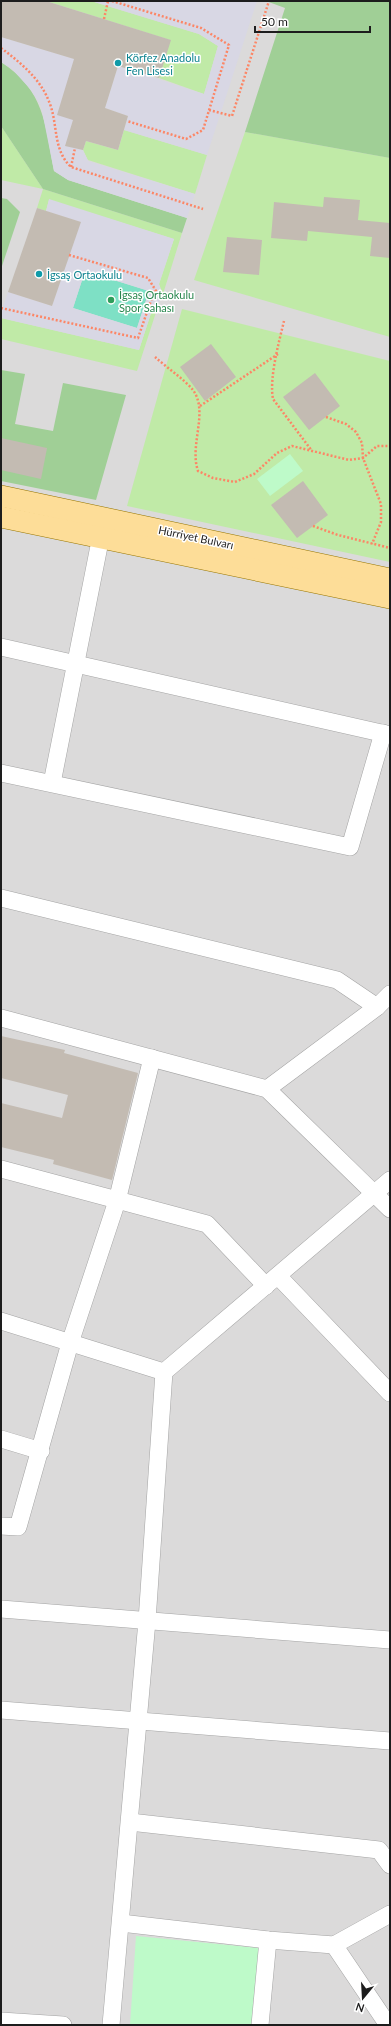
<svg xmlns="http://www.w3.org/2000/svg" width="391" height="2026" viewBox="0 0 391 2026" font-family="Lato,sans-serif">
  <rect width="100%" height="100%" fill="#eeece2"/>
  <rect fill="#dbdada" x="1" y="1" width="389" height="2024"/>
  <g fill="#c0eaa7">
    <polygon points="46,1 91,1 199,34 218,46 204,94 159,78 170,40"/>
    <polygon points="1,126 43,189 182,233 163,294 159,284 174,239 49,200 46,211 37,208 43,189 1,180"/>
    <polygon points="124,130 207,155 195,194 88,160 83,150 86,141 118,150"/>
    <polygon points="245,132 390,158 390,337 194,280"/>
    <polygon points="159,303 137,371 1,339 1,318 139,350 153,307"/>
    <polygon points="182,309 390,361 390,562 127,506"/>
  </g>
  <g fill="#a0cf96">
    <polygon points="266,1 390,1 390,158 245,132 285,8"/>
    <path d="M1 62C45 91 45 124 54 171L68 180 187 218 182 233 43 189 1 126Z"/>
    <polygon points="1,198 7,199 20,212 1,269"/>
    <polygon points="1,370 25,374 15,424 53,431 63,383 126,395 96,500 1,481"/>
  </g>
  <g fill="#befac9">
    <polygon points="290,454 303,471 270,496 257,479"/>
    <polygon points="136,1936 259,1948 252,2025 130,2025"/>
  </g>
  <polygon fill="#7ee0c5" points="85,271 149,291 137,328 73,308"/>
  <g fill="#d8d7e4" fill-rule="evenodd">
    <polygon points="91,1 257,1 207,155 124,130 128,116 105,108 118,66 204,94 218,46 199,34"/>
    <polygon points="1,37 74,59 73,120 66,145 83,150 88,161 195,194 187,218 68,180 54,171 41,106 31,90 12,69 1,62"/>
    <path d="M49 199 174 239 159 284 162 294 159 303 153 307 139 350 1 318V313L8 292 52 306 80 222 46 211ZM85 271 149 291 137 328 73 308Z"/>
  </g>
  <g fill="#c3bbb2">
    <polygon points="1,1 46,1 171,40 159,78 118,66 105,108 128,116 118,150 86,141 83,150 65,146 73,120 57,115 74,59 1,37"/>
    <polygon points="324,197 360,200 358,220 390,223 390,258 370,256 372,237 308,231 307,241 271,238 274,202 323,207"/>
    <polygon points="37,208 81,222 52,306 8,292"/>
    <polygon points="227,237 262,240 259,275 223,272"/>
    <polygon points="211,344 236,377 205,401 180,367"/>
    <polygon points="315,373 340,406 309,430 283,397"/>
    <polygon points="1,438 47,448 41,479 1,470"/>
    <polygon points="303,481 328,515 297,538 271,505"/>
    <polygon points="1,1036 65,1050 64,1053 138,1073 112,1180 53,1164 54,1160 1,1147 1,1103 62,1118 68,1095 1,1078"/>
  </g>
  <g fill="none" stroke-linecap="round" stroke-linejoin="round">
    <defs>
      <g id="minor">
        <polyline points="1,647 390,735"/>
        <polyline points="1,773 350,847 383,733"/>
        <polyline points="52,783 103,526"/>
        <polyline points="1,898 337,980 377,1007"/>
        <polyline points="1,1018 267,1089 390,1209"/>
        <polyline points="267,1089 377,1007 390,994"/>
        <polyline points="1,1169 207,1224 266,1286"/>
        <polyline points="278,1276 390,1393"/>
        <polyline points="1,1321 164,1372 390,1180"/>
        <polyline points="1,1439 41,1451"/>
        <polyline points="1,1526 18,1527 70,1343 117,1201 152,1058"/>
        <polyline points="1,1609 390,1640"/>
        <polyline points="1,1710 390,1741"/>
        <polyline points="130,1822 379,1850 390,1865"/>
        <polyline points="121,1923 268,1940 334,1945 390,1914"/>
        <polyline points="334,1945 388,2025"/>
        <polyline points="1,2021 63,2025"/>
        <polyline points="111,2025 147,1621 164,1372"/>
        <polyline points="260,2025 268,1940"/>
      </g>
      <g id="major">
        <polyline points="1,496 390,579"/>
        <polyline points="1,517 390,598"/>
      </g>
    </defs>
    <use href="#minor" stroke="#a4a4a4" stroke-width="18"/>
    <use href="#major" stroke="#967500" stroke-width="22"/>
    <g stroke="#fc8666" stroke-width="2.5" stroke-dasharray="2 2" stroke-linecap="butt">
      <polyline points="112,1 201,28 229,45 203,130 186,139 127,121"/>
      <polyline points="104,19 108,1"/>
      <path d="M1 48C21 63 41 79 50 104 58 126 53 150 71 167L203 209"/>
      <polyline points="209,110 232,116 269,1"/>
      <polyline points="71,167 75,148"/>
      <polyline points="69,255 148,278 161,299 176,293"/>
      <polyline points="1,308 138,338 155,289"/>
      <path d="M284 321C279 342 269 378 273 399L312 451"/>
      <path d="M155 357C166 367 184 379 193 390 209 412 189 445 198 471L213 478 235 482 254 474 277 453 292 446 349 460 363 458 377 446H390"/>
      <polyline points="200,406 278,354"/>
      <polyline points="326,417 346,424 356,432 362,443 363,458 381,504 381,522 372,544"/>
      <polyline points="313,526 338,535 390,548"/>
    </g>
    <use href="#minor" stroke="#fff" stroke-width="17"/>
    <use href="#major" stroke="#fddd98" stroke-width="21"/>
  </g>
  <g fill="#0f9aa8" stroke="#fff" stroke-width="1.5">
    <circle cx="118" cy="63" r="4"/>
    <circle cx="39" cy="274" r="4"/>
  </g>
  <circle fill="#2e9e5b" stroke="#fff" stroke-width="1.5" cx="111" cy="300" r="4"/>
  <g text-anchor="middle" dominant-baseline="central" stroke-width="3" stroke-linejoin="round" paint-order="stroke">
    <g font-size="11" fill="#0d838f" stroke="#fff" text-anchor="start">
      <text x="126" y="57">Körfez Anadolu<tspan x="126" dy="13">Fen Lisesi</tspan></text>
      <text x="47" y="274">İgsaş Ortaokulu</text>
    </g>
    <g font-size="11" fill="#27864d" stroke="#fff" text-anchor="start">
      <text x="119" y="294">İgsaş Ortaokulu<tspan x="119" dy="13">Spor Sahası</tspan></text>
    </g>
    <g font-size="11" fill="#1d1d1d" stroke="#fff">
      <text transform="translate(196 537) rotate(12)">Hürriyet Bulvarı</text>
    </g>
  </g>
  <rect width="391" height="2026" fill="none" stroke="#1d1d1d" stroke-width="4"/>
  <g transform="translate(363 1998) rotate(198)" stroke="#ffffff" stroke-width="3" paint-order="stroke">
  <path d="M0-3L7 15L0 10L-7 15Z" fill="#1d1d1d"/>
  <text y="-6" font-size="11" font-weight="bold" text-anchor="middle" fill="#1d1d1d">N</text>
  </g>
  <path d="M255 26v6h115v-6" fill="none" stroke="#1d1d1d" stroke-width="2"/>
  <text x="261" y="26" font-size="12" fill="#1d1d1d" stroke="#ffffff" stroke-width="3" paint-order="stroke">50 m</text>
</svg>
